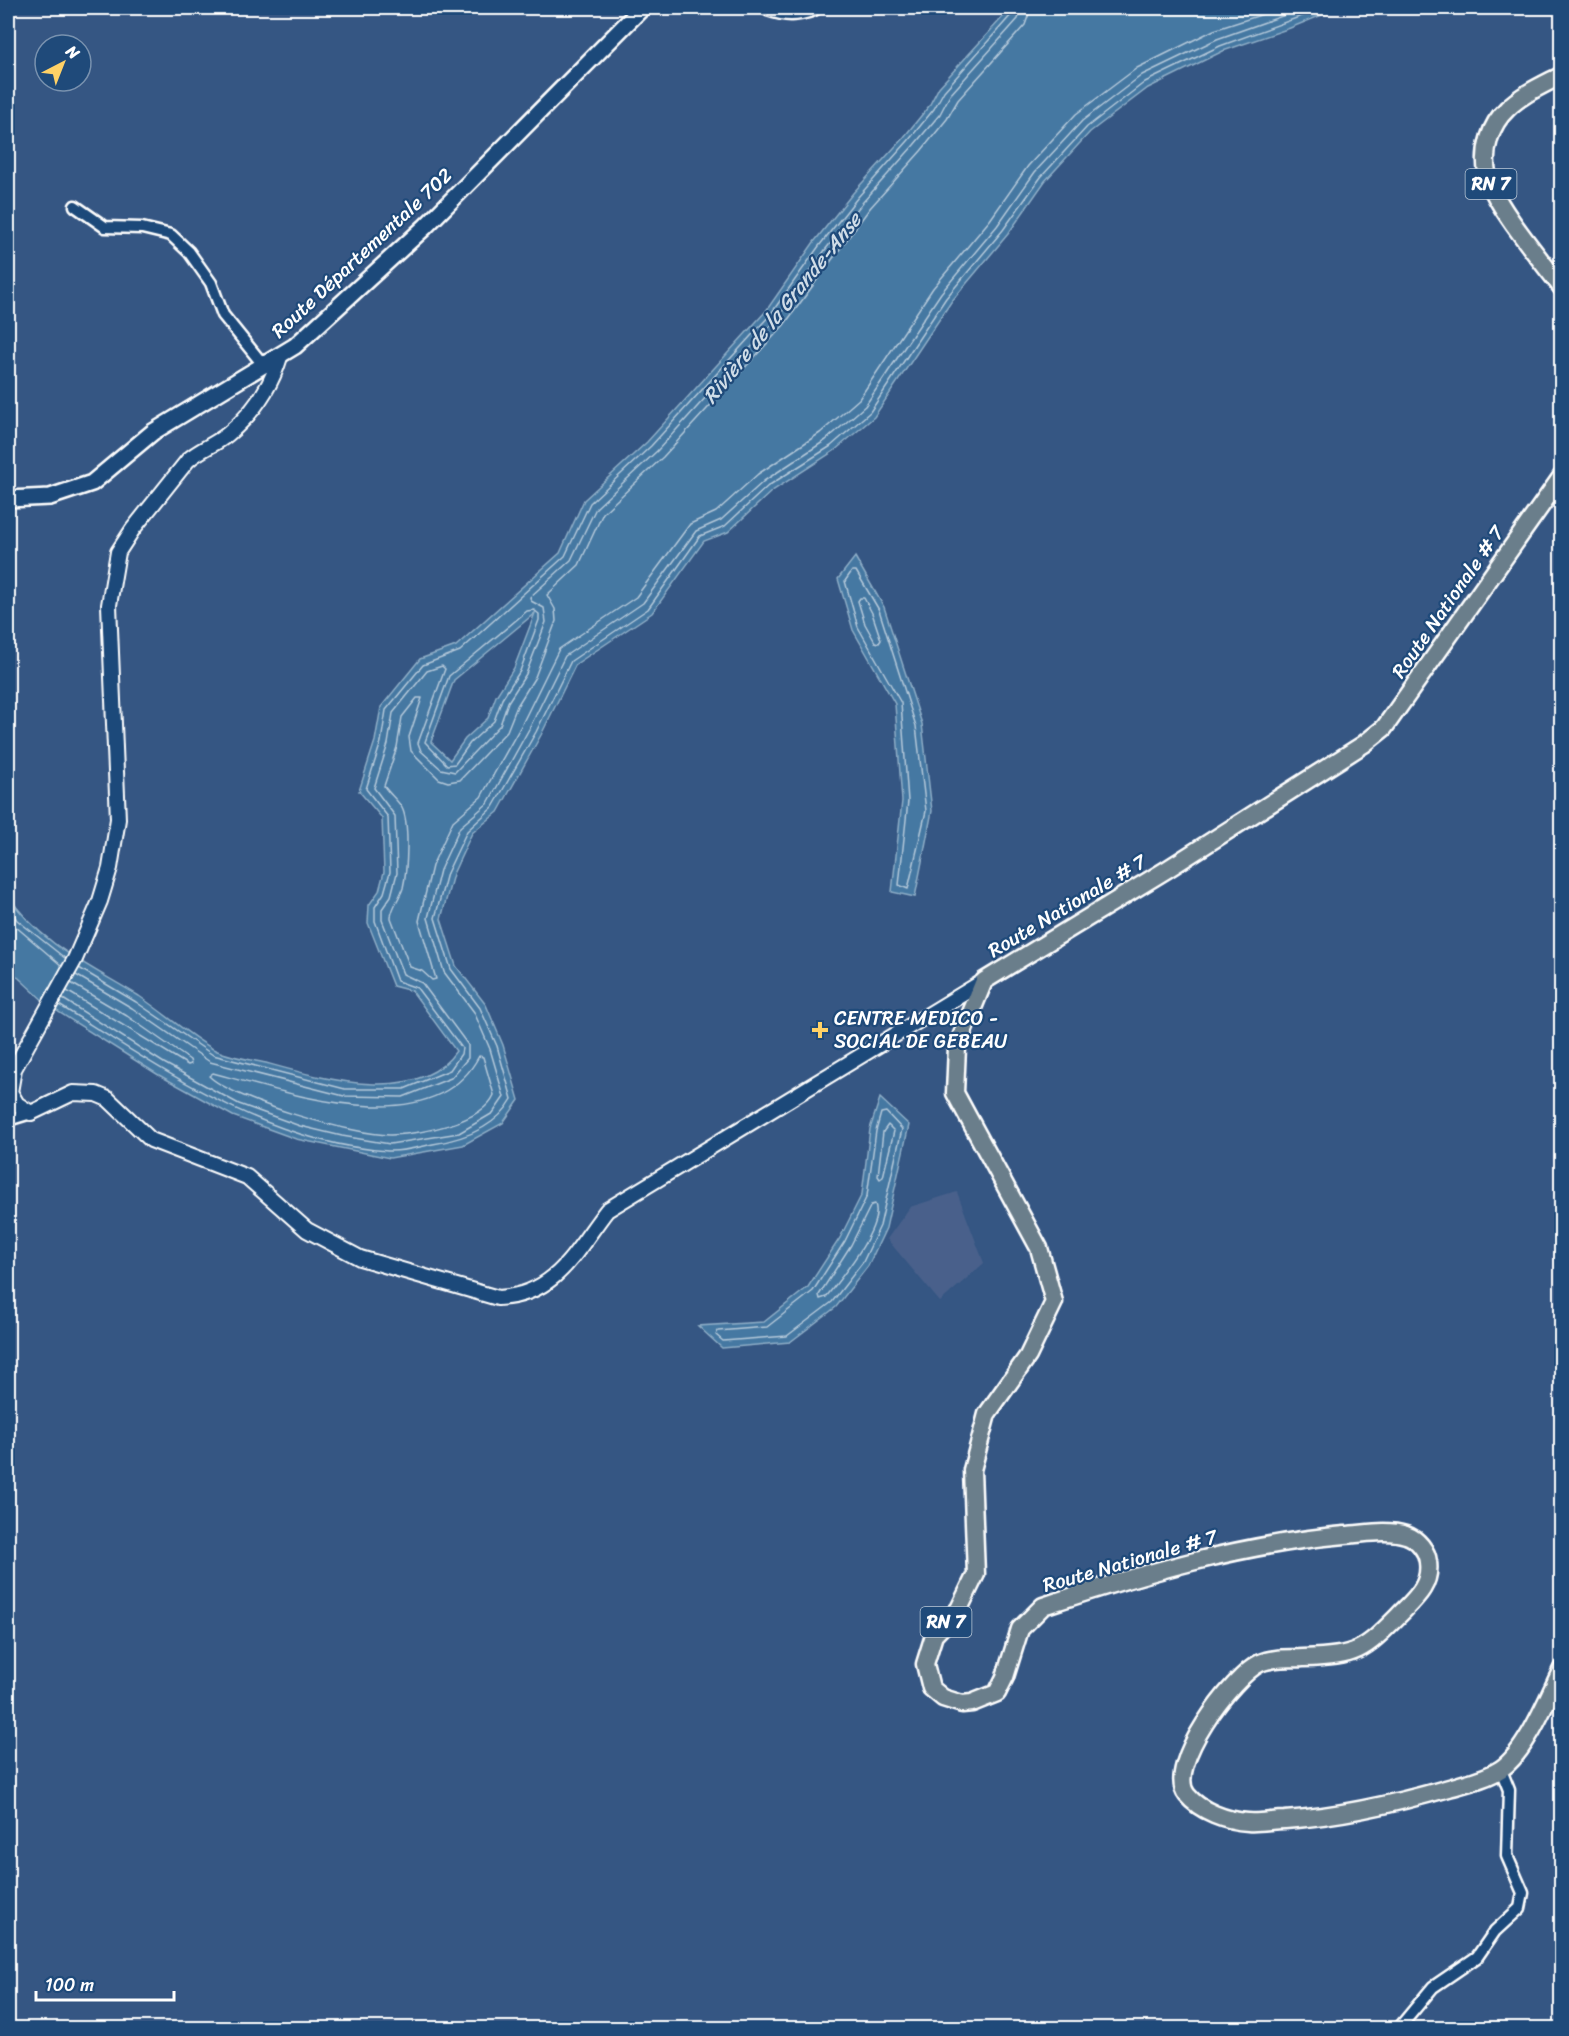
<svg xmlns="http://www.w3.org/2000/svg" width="1569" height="2036" viewBox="0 0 1569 2036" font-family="Sriracha,sans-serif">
  <rect width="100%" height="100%" fill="#355683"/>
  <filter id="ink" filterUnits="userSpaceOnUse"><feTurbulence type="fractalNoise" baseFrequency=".0167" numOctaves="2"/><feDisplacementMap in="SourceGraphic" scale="12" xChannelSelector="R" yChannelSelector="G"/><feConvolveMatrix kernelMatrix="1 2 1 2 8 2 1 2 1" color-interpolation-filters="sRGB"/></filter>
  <g filter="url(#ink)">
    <polygon fill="#49618b" points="957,1192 984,1263 940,1302 887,1239 910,1207"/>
    <g fill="#4578a2" stroke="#8faec7" stroke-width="1.5" fill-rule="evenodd">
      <path d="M1011 8H1339L1290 28 1223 51 1148 88 1090 132 1045 181 1008 234 951 302 874 417 834 451 772 491 728 532 704 541 652 613 576 664 541 735 498 812 472 833 453 874 441 919 456 966 486 1005 503 1045 519 1100 503 1123 463 1145 390 1158 296 1139 233 1116 157 1074 49 1006 8 968V895C38 943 92 967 139 996 164 1013 187 1034 213 1049 228 1057 249 1059 266 1063 320 1078 418 1107 456 1051L412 991 393 986 368 923 369 905 379 891 384 872 382 818 359 791 375 741 381 707 420 659 456 646 560 553 584 500 647 442 766 311 814 242 853 193 904 137 929 106 939 87ZM535 613 514 668 496 696 488 718 465 739 450 760 431 742 454 680Z"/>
      <polygon points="855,557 884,607 922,724 932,811 915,897 892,892 902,801 895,704 853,630 838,579"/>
      <polygon points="880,1098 909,1125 886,1228 868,1266 836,1307 790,1342 722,1348 698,1326 764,1322 808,1287 840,1238 862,1194 870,1129"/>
    </g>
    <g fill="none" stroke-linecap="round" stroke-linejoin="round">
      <g stroke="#b5c9da" stroke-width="1.5">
        <path d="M1031 8 1025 25 958 100 947 119 921 151 870 208 784 325 663 457 603 513 579 565 547 595 555 609 556 621 535 677 517 706 507 731 460 780 448 782 439 779 411 751 409 737 422 698H417L402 717 397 747 384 786C389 794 398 800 402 808 410 824 407 871 403 888 400 898 391 908 391 918L410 967 422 971 432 980 436 979 419 921 432 866 453 821 481 797 522 724 559 649 636 597 690 524 716 512 758 474 820 433 859 399 933 288 990 220 1028 166 1076 114 1137 68 1214 30 1282 8"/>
        <polygon points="852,571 856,571 879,610 916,726 926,811 908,889 899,885 908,801 901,703 858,627 845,581"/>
        <polygon points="860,598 864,598 872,613 881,640 879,643 875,642 865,624 858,601"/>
        <polygon points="534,610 539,614 539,620 520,671 502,699 494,721 470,743 455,764 447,765 425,742 449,676 527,611"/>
        <polyline points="8,906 17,920 66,959"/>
        <polyline points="8,920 62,966"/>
        <polyline points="79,968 136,1002 213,1055 345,1089 404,1089 450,1070 461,1054 462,1048 417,988 397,981 375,921 375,907 384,893 390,872 388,817 366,789 381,742 386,710 423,665 460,651 565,556 590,503 651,446 770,315 819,246 858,197 908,141 934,109 944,91 1012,14 1014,8"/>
        <polyline points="76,975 132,1008 210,1062 344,1096 403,1097 451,1078 468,1058 468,1045 422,983 403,974 382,920 382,909 391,896 397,873 395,816 374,788 388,744 393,713 427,671 442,666 445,669 418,743 421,751 441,769 455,772 500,725 508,702 526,674 546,622 544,608 531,601 530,597 571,560 596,508 657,451 777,319 825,250 863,202 914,145 940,114 950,95 1018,19 1022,8"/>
        <polyline points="67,991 188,1065 191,1064 190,1060 127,1016 71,983"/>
        <polyline points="63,999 164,1063 239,1104 300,1126 342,1136 390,1144 459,1133 493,1113 504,1097 490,1049 474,1012 444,972 428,918 440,870 460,827 488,803 529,729 565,656 643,603 696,531 721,520 764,481 826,440 865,406 941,293 997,226 1035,172 1082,121 1142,75 1217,39 1305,8"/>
        <path d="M59 1005C161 1068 264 1143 388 1151 402 1152 419 1147 433 1144 464 1139 496 1128 512 1099L497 1046 480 1008 451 969 435 918 447 873 467 831 493 807 536 732 571 661 648 609 700 536 725 526 768 486 831 446 870 412 946 298 1003 230 1041 177 1087 127 1145 82 1220 46 1324 8"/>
        <path d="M479 1056 483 1057 494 1095C482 1123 419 1134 391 1135 356 1136 233 1100 209 1076L213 1073C286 1092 433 1145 479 1056Z"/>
        <polygon points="886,1112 902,1129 880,1226 863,1262 832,1302 787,1336 723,1341 716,1335 718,1331 767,1327 813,1291 845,1241 867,1196 876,1131 881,1113"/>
        <polygon points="888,1125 894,1131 883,1177 880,1179 878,1176 883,1132"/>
        <path d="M875 1204C884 1227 840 1279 826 1297L820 1299 819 1295 851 1245 871 1205Z"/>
      </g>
      <defs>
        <g id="minor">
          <polyline points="75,206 105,227 142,228 171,235 189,252 211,283 223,315 265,367"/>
          <polyline points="8,1120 31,1113"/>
          <polyline points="1399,2028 1433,1987 1477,1957 1495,1931 1520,1908 1523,1893 1507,1856 1509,1790 1501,1770"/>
        </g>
        <path id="tertiary" d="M280 357C271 387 252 414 228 434 215 445 200 449 188 460L133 529 118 552 109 605 118 819 110 868 100 901 75 959 14 1069 10 1092 17 1104 31 1113 73 1093 96 1094 108 1099 151 1140 247 1177 307 1230 360 1258 498 1298C557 1295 575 1251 607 1210L984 981"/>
        <g id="secondary">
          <path d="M769 8C785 14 797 14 813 8"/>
          <polyline points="8,499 50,497 92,483 153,432 295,346 425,227 642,8"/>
        </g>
        <g id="primary">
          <path d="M1562 75C1543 85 1522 94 1507 109 1490 125 1483 150 1487 173 1491 202 1543 262 1562 288"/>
          <path d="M1562 476 1384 728 1364 744 1166 870 984 981 957 1047 955 1093 1039 1248 1054 1302 1028 1356 987 1414 972 1470 976 1574 959 1609 934 1635 925 1664 931 1688 943 1698 962 1704 972 1703 997 1693 1005 1677 1020 1629 1043 1606C1140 1574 1242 1544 1345 1535 1365 1534 1386 1529 1406 1535 1418 1539 1427 1551 1428 1562 1431 1583 1418 1596 1404 1610 1364 1650 1361 1656 1303 1658 1289 1659 1273 1657 1260 1663 1233 1676 1164 1767 1187 1795 1200 1811 1227 1821 1248 1822 1260 1823 1273 1820 1285 1820 1342 1816 1394 1804 1449 1788 1466 1783 1486 1779 1501 1769 1527 1751 1548 1697 1562 1669"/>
        </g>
      </defs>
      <use href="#minor" stroke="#fff" stroke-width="15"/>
      <use href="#tertiary" stroke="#fff" stroke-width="18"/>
      <use href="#secondary" stroke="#fff" stroke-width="20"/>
      <use href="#primary" stroke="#fff" stroke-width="21"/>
      <use href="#minor" stroke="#1f4a7a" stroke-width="10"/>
      <use href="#tertiary" stroke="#1f4a7a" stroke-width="14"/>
      <use href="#secondary" stroke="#1f4a7a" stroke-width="15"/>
      <use href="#primary" stroke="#6b7e8b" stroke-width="16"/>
    </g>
  </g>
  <path fill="#ffd166" stroke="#1f4a7a" stroke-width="2" d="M817 1021h6v6h6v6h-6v6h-6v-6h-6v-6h6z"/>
  <g text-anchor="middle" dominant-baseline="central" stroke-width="4.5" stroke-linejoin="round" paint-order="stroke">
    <g fill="#1f4a7a" stroke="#bcc9d7" stroke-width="1.5">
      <rect x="1465.5" y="169" width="51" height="30" rx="4.5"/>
      <rect x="920.5" y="1607" width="51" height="30" rx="4.5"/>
    </g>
    <g font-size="18" font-weight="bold" fill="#fff">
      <text x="1491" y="184">RN 7</text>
      <text x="946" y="1622">RN 7</text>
    </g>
    <g font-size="20" fill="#fff" stroke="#1f4a7a">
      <text transform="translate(362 253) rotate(-43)">Route Départementale 702</text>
      <text transform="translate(1448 602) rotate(-55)">Route Nationale # 7</text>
      <text transform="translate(1067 906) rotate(-31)">Route Nationale # 7</text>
      <text transform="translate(1130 1561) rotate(-16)">Route Nationale # 7</text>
    </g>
    <g font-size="20" fill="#fff" stroke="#1f4a7a" text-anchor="start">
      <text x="834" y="1018">CENTRE MEDICO -<tspan x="834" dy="23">SOCIAL DE GEBEAU</tspan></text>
    </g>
    <g font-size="21" font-style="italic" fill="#d0dde8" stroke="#1f4a7a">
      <text transform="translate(782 308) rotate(-51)">Rivière de la Grande-Anse</text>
    </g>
  </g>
  <rect width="1569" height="2036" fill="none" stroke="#1f4a7a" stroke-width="30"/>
  <rect x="15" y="15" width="1539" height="2006" fill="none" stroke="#fff" stroke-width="2" filter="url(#ink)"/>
  <g transform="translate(63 63) rotate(42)"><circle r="28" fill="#1f4a7a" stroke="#7992af" stroke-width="1.5"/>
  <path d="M0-4.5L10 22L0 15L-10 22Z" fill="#ffd166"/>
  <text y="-9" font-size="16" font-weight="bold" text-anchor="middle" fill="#ffffff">N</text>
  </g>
  <path d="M36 1991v9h138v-9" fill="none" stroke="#ffffff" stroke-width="3"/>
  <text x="45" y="1991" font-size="18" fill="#ffffff" stroke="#1f4a7a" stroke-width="4.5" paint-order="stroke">100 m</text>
</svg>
